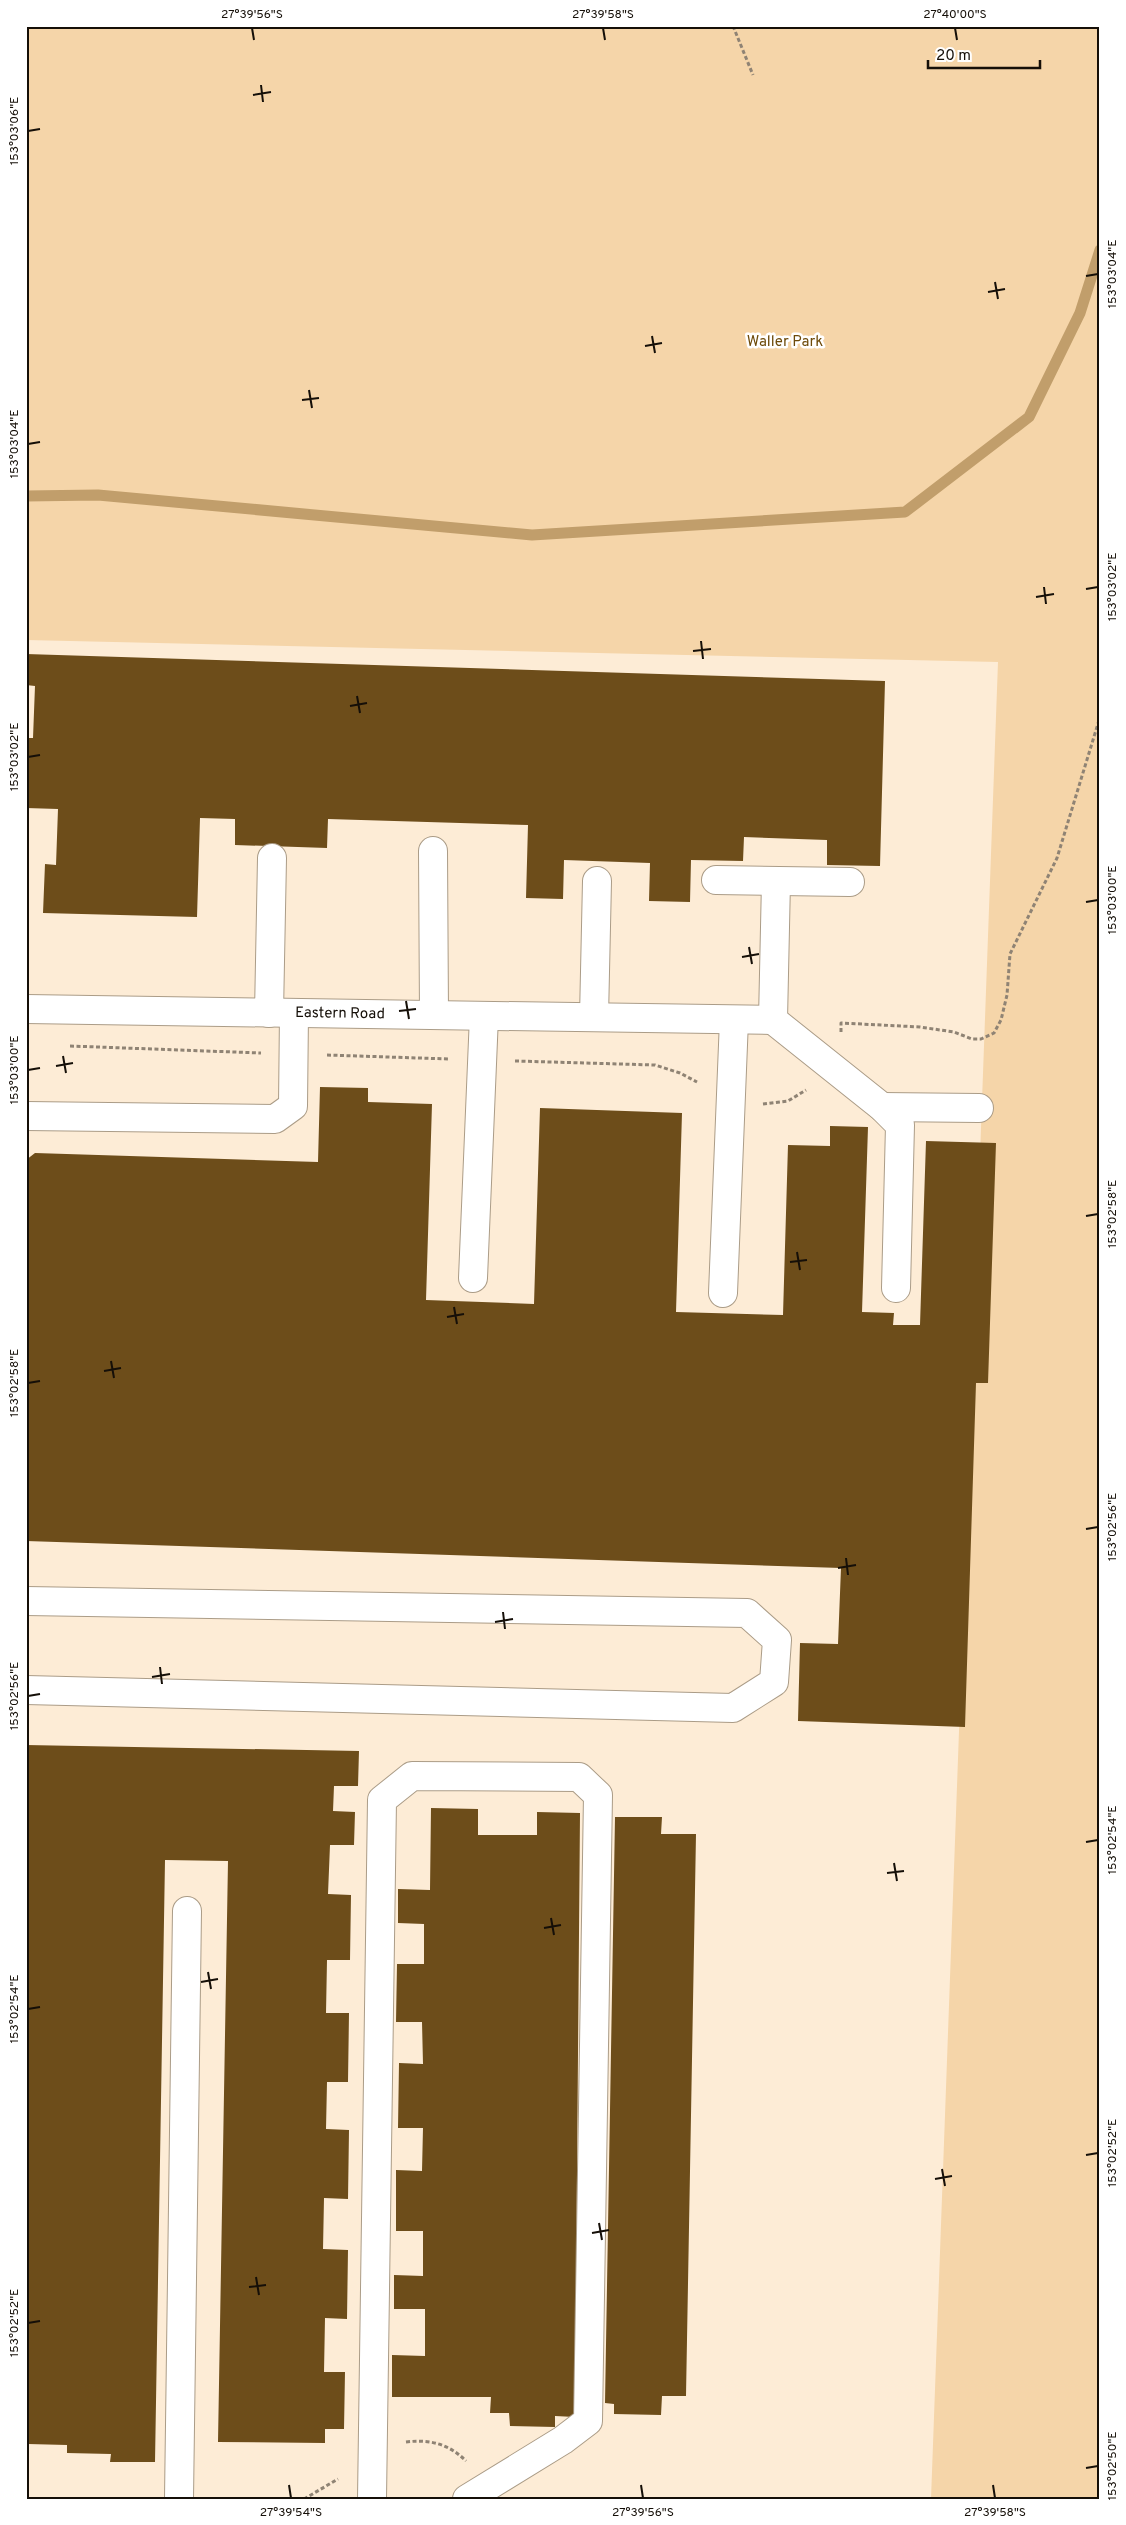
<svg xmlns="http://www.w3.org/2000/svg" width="1126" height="2525" viewBox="0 0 1126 2525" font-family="Overpass,sans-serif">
  <rect width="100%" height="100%" fill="#fdecd6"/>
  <polygon fill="#f5d5a9" points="26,26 1100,26 1100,2499 931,2499 998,662 26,640"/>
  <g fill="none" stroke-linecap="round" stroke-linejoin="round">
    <polyline stroke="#c19e6b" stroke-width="11" points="26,496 98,495 532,535 905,512 1029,417 1080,313 1100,250"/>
  </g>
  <g fill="#6d4d1a">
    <polygon points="26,654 885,681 880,866 827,865 827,840 744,837 743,861 691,860 690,902 649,901 650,863 564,860 563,899 526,898 528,825 328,819 327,848 235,845 235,819 200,818 197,917 43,913 45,864 56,865 58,809 26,808 26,738 33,738 35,686 26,685"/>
    <polygon points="320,1087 368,1088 368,1102 432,1104 426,1300 534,1304 540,1108 682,1113 676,1312 783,1315 788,1145 830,1146 830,1126 868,1127 862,1312 894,1313 893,1325 920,1325 926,1141 996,1143 988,1383 976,1383 965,1727 798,1721 800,1643 838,1644 841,1568 26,1541 26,1160 35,1153 318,1162"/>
    <polygon points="26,1745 359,1751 358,1786 334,1786 333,1811 355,1812 354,1845 330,1845 328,1894 351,1895 350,1960 327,1960 326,2013 349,2013 348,2082 327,2082 326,2129 349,2130 348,2199 324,2198 323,2249 348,2250 347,2319 325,2318 324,2372 345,2372 344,2429 325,2429 325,2443 218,2442 228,1861 165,1860 155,2462 110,2462 111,2454 67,2453 67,2445 28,2444 29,2433 26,2433"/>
    <polygon points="431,1808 478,1809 478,1835 537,1835 537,1812 580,1813 575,2417 555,2416 555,2427 510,2426 509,2413 490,2413 491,2397 392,2397 392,2355 425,2356 425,2309 394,2309 394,2275 423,2276 423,2231 396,2231 396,2170 422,2171 423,2128 398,2128 399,2063 423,2064 422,2022 396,2022 397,1964 424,1964 424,1924 398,1923 398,1889 430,1890"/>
    <polygon points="615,1817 662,1817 661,1834 696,1834 686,2396 662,2396 661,2415 614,2414 614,2404 605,2403"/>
  </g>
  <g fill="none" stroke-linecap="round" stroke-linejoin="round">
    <defs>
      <g id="minor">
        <polyline points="433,851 434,1015"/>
        <polyline points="716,880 850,882"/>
        <path id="s1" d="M26 1009 773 1020"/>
        <polyline points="269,1013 272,858"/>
        <polyline points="594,1017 597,881"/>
        <polyline points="773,1020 882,1107 900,1125 896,1288"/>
        <polyline points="773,1020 776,881"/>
        <polyline points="882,1107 979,1108"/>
        <polyline points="26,1116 275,1119 293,1106 294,1013"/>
        <polyline points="473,1278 484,1016"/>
        <polyline points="723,1293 734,1020"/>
        <polyline points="26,1601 747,1613 777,1640 774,1682 733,1708 26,1690"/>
        <polyline points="179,2499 187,1911"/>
        <polyline points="372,2499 382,1800 412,1776 579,1777 598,1795 588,2421 563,2440 467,2499"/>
      </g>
    </defs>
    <use href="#minor" stroke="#ab9c87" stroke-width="30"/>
    <g stroke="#8f8374" stroke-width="3" stroke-dasharray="4 2.5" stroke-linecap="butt">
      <polyline points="733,26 753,75"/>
      <polyline points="841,1032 841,1023 920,1027 954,1032 972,1039 981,1039 994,1033 1001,1020 1007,995 1010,954 1057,858 1100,717"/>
      <polyline points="70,1046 261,1053"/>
      <polyline points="327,1055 449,1059"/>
      <polyline points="515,1061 655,1065 680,1073 697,1082"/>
      <polyline points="763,1104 788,1101 806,1090"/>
      <path d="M406 2442C430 2439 449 2444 466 2461"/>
      <polyline points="304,2499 338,2479"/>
    </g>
    <use href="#minor" stroke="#fff" stroke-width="28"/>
  </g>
  <path fill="none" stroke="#150f08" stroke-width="2" d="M252 28 254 40M603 28 605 40M955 28 957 40M261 85 263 102M253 95 271 92M28 131 40 129M1086 276 1098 274M995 282 998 299M988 292 1005 289M652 336 655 353M645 346 662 343M309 390 312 408M302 400 319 398M28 444 40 442M1044 587 1046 604M1086 589 1098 587M1036 597 1054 594M701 641 703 659M693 651 711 649M357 696 360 713M350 706 367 703M28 757 40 755M1086 902 1098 900M749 947 752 964M742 957 759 954M406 1001 409 1019M399 1011 416 1009M63 1056 66 1073M56 1066 73 1063M28 1070 40 1068M1086 1216 1098 1214M797 1252 800 1270M790 1262 807 1260M454 1307 457 1324M447 1317 464 1314M111 1361 114 1378M104 1371 121 1368M28 1383 40 1381M1086 1529 1098 1527M846 1558 848 1575M838 1568 856 1565M503 1612 505 1629M495 1622 513 1619M160 1667 162 1684M152 1677 170 1674M28 1696 40 1694M1086 1842 1098 1840M894 1863 897 1881M887 1873 904 1871M551 1918 554 1935M544 1928 561 1925M208 1972 211 1989M201 1982 218 1979M28 2009 40 2007M1086 2155 1098 2153M942 2169 945 2186M935 2179 952 2176M599 2223 602 2240M592 2233 609 2230M256 2277 259 2295M249 2287 266 2285M28 2323 40 2321M1086 2468 1098 2466M289 2485 291 2498M641 2485 643 2498M993 2485 995 2498"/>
  <g text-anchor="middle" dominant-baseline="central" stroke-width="5" stroke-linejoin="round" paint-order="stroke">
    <g font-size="15" fill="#6d4a09" stroke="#fff">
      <text x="785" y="342">Waller Park</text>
    </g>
    <g font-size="15" fill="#150f08" stroke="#fff">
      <text stroke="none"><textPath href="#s1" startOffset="314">Eastern Road</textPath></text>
    </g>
  </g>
  <rect width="1126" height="2525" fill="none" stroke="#ffffff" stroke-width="55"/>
  <path d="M928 60v8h112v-8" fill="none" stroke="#150f08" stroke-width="2.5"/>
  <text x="936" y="60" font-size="15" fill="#150f08" stroke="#ffffff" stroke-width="4" paint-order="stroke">20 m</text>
  <rect x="28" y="28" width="1070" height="2470" fill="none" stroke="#150f08" stroke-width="2"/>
  <g font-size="12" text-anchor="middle" fill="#150f08">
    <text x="252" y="18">27°39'56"S</text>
    <text x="603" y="18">27°39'58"S</text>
    <text x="955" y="18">27°40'00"S</text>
    <text transform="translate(14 131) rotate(-90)" y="4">153°03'06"E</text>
    <text transform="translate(1112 274) rotate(-90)" y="4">153°03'04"E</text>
    <text transform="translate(14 444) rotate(-90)" y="4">153°03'04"E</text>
    <text transform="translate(1112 587) rotate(-90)" y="4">153°03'02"E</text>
    <text transform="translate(14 757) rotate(-90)" y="4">153°03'02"E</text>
    <text transform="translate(1112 900) rotate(-90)" y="4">153°03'00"E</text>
    <text transform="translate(14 1070) rotate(-90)" y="4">153°03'00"E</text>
    <text transform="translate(1112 1214) rotate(-90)" y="4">153°02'58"E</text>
    <text transform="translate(14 1383) rotate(-90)" y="4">153°02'58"E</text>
    <text transform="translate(1112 1527) rotate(-90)" y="4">153°02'56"E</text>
    <text transform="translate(14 1696) rotate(-90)" y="4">153°02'56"E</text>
    <text transform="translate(1112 1840) rotate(-90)" y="4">153°02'54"E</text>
    <text transform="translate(14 2009) rotate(-90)" y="4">153°02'54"E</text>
    <text transform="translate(1112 2153) rotate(-90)" y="4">153°02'52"E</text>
    <text transform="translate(14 2323) rotate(-90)" y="4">153°02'52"E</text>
    <text transform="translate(1112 2466) rotate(-90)" y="4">153°02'50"E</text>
    <text x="291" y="2516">27°39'54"S</text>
    <text x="643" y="2516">27°39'56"S</text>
    <text x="995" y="2516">27°39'58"S</text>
  </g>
</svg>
